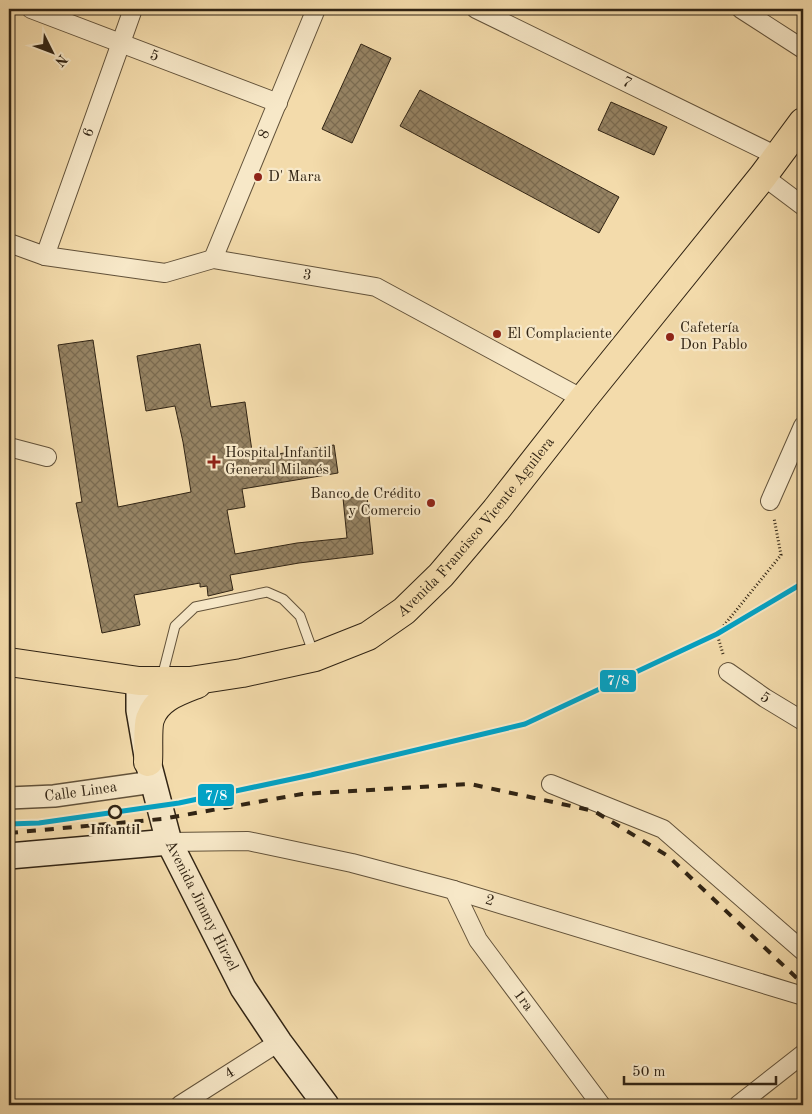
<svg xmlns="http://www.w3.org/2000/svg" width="812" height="1114" viewBox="0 0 812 1114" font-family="'Old Standard TT',serif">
  <defs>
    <pattern id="building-cross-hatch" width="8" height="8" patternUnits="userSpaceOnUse" patternTransform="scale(1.25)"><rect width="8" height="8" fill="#968363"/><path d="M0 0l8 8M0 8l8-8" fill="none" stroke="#7b6b50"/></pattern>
  </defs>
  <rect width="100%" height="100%" fill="#f3dbab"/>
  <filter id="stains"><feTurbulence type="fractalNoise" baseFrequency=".004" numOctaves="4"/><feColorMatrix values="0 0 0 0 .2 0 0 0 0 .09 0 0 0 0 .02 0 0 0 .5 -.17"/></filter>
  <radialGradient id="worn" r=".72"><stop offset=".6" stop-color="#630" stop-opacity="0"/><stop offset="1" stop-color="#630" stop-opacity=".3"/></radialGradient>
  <g fill="url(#building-cross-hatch)" stroke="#312414">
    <polygon points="361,44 391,58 352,143 322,129"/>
    <polygon points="420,90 619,197 599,233 400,126"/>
    <polygon points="611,102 667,127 654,155 598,130"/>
    <polygon points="93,340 118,507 191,492 183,442 175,406 146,411 137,356 200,344 211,407 245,402 253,458 334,445 338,473 242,489 245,507 227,510 235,554 297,543 347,538 343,498 367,496 373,554 299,563 230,575 233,590 208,596 207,586 200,587 200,583 134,595 140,625 102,633 76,503 82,502 58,345"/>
  </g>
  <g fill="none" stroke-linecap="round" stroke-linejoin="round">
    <defs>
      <polyline id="service" points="162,677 175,626 195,607 267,592 283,599 300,616 314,655"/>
      <g id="minor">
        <path id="s1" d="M31 9 278 103"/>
        <path id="s2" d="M476 9 777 156"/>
        <polyline points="741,9 803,49"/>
        <polyline points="763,176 803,206"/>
        <path id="s3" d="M9 243 45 256 165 273 213 259 376 287 583 399"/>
        <path id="s4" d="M45 256 133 9"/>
        <path id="s5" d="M213 259 316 9"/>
        <polyline points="9,447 47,457"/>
        <polyline points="770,501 803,426"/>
        <path id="s6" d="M728 672 765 698 803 721"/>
        <polyline points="551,784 663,829 803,951"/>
        <path id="s7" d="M169 842 248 841 352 863 454 890 803 996"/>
        <path id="s8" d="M454 890 478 940 601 1105"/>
        <path id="s9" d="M180 1105 279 1042"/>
        <polyline points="738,1105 803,1054"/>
      </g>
      <g id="tertiary">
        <path id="s10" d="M9 798 54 796 153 782"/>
      </g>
      <g id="secondary">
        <path id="s11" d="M139 681V710L148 762 169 842 243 988 279 1042 326 1105"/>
        <polyline points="9,856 169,842"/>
      </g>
      <g id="primary">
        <path id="s12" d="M9 662 139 681H190L242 673 315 657 368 636 404 611 441 575 496 510 583 399 763 176 803 122"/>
        <path d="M148 762C149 752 147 728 150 719 157 698 179 691 197 684"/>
      </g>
    </defs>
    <use href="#service" stroke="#62523a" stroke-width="11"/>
    <use href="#minor" stroke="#62523a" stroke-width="20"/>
    <use href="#tertiary" stroke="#62523a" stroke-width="24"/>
    <use href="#secondary" stroke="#312414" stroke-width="28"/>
    <use href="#primary" stroke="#312414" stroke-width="30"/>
    <polyline stroke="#312414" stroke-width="3" stroke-dasharray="1 2.5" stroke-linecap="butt" points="723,654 717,634 781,555 774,518"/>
    <use href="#service" stroke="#f7e8c8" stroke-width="9"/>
    <use href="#minor" stroke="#f7e8c8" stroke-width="18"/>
    <use href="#tertiary" stroke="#f7e8c8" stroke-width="21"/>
    <use href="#secondary" stroke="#f7e8c8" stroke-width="25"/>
    <use href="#primary" stroke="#f3dbab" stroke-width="28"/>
    <polyline stroke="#312414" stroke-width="4" stroke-dasharray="9 9" stroke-linecap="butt" points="9,833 162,819 302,794 470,784 594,811 668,856 803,984"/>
    <defs>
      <polyline id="rail-1" points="9,824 39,823 179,803 311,775 525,724 717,634 803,583"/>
    </defs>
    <use href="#rail-1" stroke="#f7e8c8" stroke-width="9"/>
    <use href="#rail-1" stroke="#02a2c5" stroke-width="5"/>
  </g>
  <g fill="#8f2418" stroke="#f7e8c8" stroke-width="2">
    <circle cx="258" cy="177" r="5"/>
    <circle cx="497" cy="334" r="5"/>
    <circle cx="670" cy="337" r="5"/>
    <path d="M211.5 454.5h5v5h5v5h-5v5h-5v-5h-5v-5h5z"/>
    <circle cx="431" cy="503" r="5"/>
  </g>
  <circle fill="#f7e8c8" stroke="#312414" stroke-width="2.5" cx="115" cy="812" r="6"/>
  <g text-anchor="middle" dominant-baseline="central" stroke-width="4.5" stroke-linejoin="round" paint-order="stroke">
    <g font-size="15" fill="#312414" stroke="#f7e8c8">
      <text stroke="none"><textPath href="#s1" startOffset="132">5</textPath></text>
      <text stroke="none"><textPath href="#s2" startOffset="168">7</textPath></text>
      <text stroke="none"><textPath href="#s4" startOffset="131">6</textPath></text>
      <text stroke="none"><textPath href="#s5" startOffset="135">8</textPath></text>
      <text stroke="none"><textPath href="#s3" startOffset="305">3</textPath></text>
      <text stroke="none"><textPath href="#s12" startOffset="521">Avenida Francisco Vicente Aguilera</textPath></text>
      <text stroke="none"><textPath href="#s6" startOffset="45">5</textPath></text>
      <text stroke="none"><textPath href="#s10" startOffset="72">Calle Linea</textPath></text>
      <text stroke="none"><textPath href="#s7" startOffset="328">2</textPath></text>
      <text stroke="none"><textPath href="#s11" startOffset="236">Avenida Jimmy Hirzel</textPath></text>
      <text stroke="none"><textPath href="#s8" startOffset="131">1ra</textPath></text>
      <text stroke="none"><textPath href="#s9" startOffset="59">4</textPath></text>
    </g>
    <g font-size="15" fill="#312414" stroke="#f7e8c8" text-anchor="start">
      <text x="268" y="177">D' Mara</text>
      <text x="680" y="328">Cafetería<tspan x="680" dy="17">Don Pablo</tspan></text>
      <text x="507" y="334">El Complaciente</text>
      <text x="225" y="453">Hospital Infantil<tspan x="225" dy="17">General Milanés</tspan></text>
      <text x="421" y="494" text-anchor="end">Banco de Crédito<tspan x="421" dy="17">y Comercio</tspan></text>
    </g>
    <g font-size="15" font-weight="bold" fill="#312414" stroke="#f7e8c8">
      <text x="115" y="830">Infantil</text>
    </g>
  </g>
  <g stroke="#f7e8c8" stroke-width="2">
    <rect x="599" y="669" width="38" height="24" rx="5" fill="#02a2c5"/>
    <rect x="197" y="783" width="38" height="24" rx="5" fill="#02a2c5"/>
  </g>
  <g font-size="14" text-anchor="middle" font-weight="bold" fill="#fff">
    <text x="618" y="685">7/8</text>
    <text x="216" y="800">7/8</text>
  </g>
  <rect width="812" height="1114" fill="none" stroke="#f3dbab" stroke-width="30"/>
  <rect x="10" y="10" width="792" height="1094" fill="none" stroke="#312414" stroke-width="2.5"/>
  <rect x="15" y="15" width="782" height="1084" fill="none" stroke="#312414"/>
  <g transform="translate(52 52) rotate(132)" stroke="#f7e8c8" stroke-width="4" paint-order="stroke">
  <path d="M0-4L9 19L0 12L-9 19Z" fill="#312414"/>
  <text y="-8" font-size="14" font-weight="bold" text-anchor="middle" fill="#312414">N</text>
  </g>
  <path d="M624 1076v8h152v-8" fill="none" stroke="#312414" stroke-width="2.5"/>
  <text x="632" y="1076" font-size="15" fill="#312414" stroke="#f7e8c8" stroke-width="4" paint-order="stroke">50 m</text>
  <rect width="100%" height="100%" filter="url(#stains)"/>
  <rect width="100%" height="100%" fill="url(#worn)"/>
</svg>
